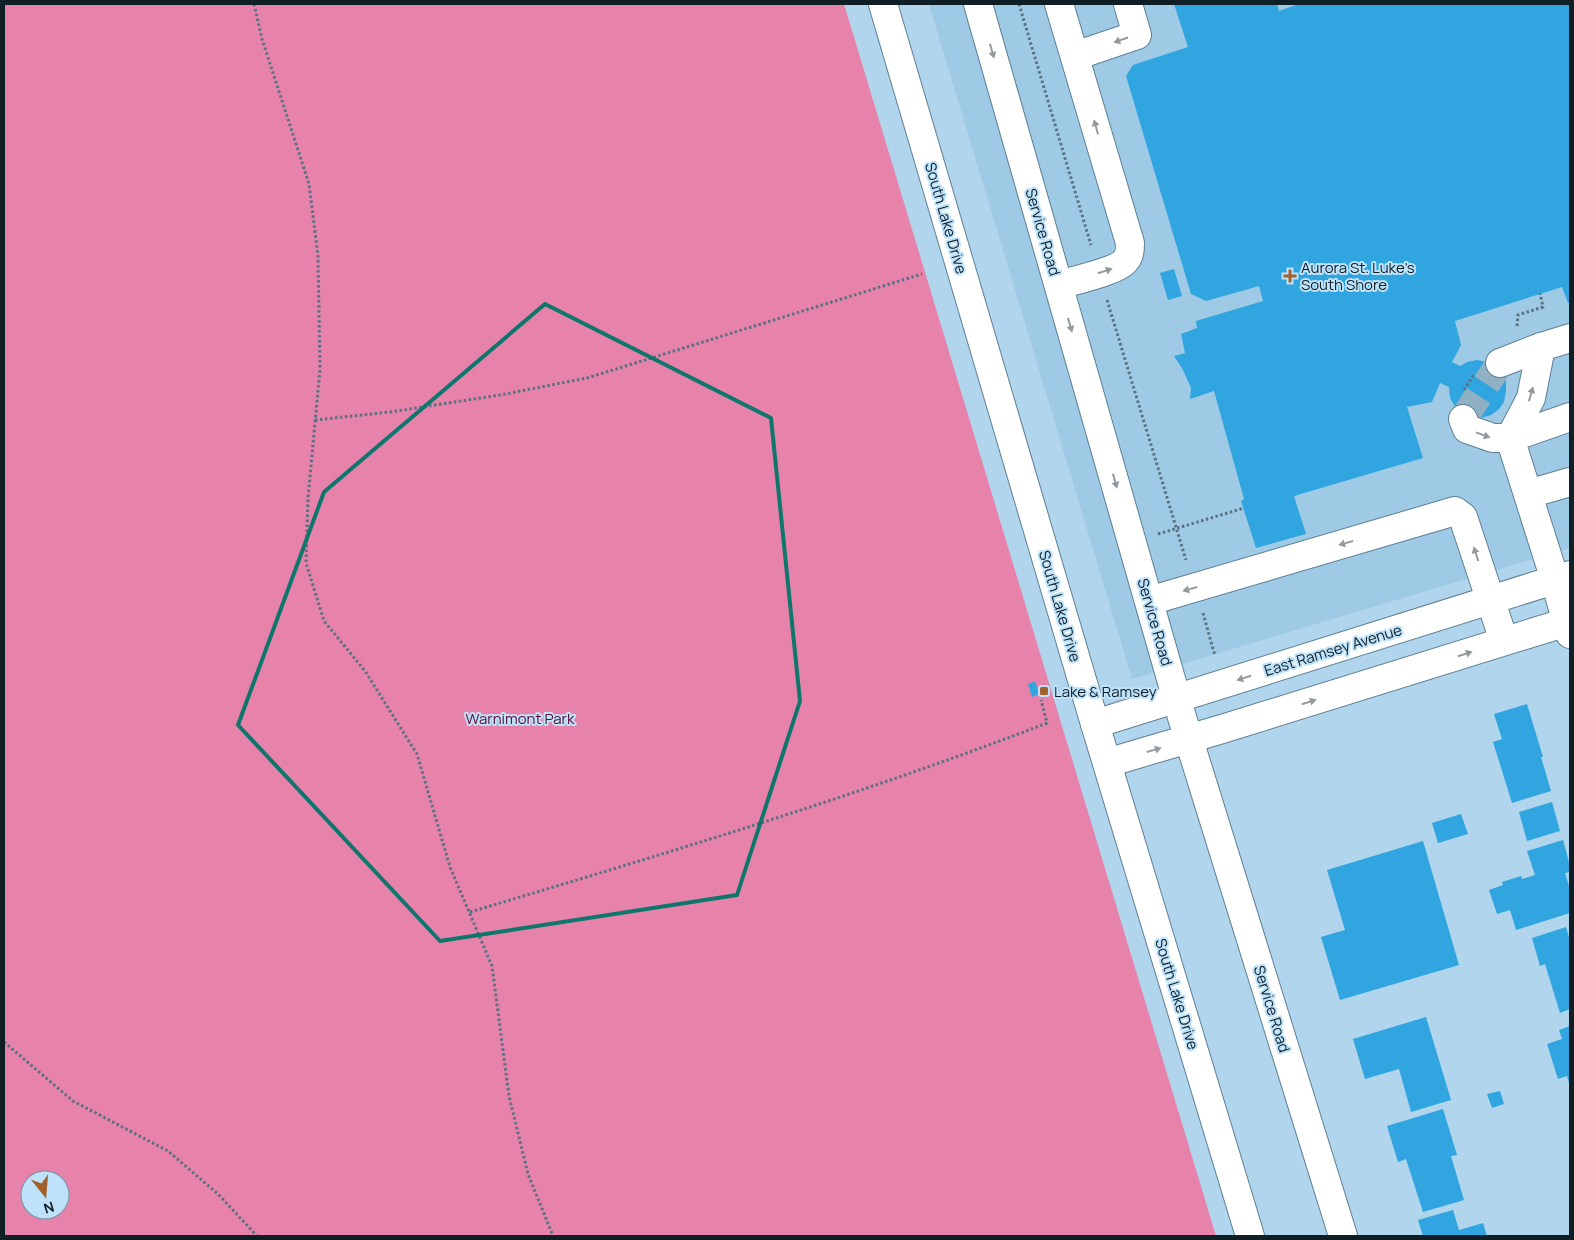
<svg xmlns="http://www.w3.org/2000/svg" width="1574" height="1240" viewBox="0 0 1574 1240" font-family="Manrope,sans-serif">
  <rect width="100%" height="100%" fill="#b0d5ec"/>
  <polygon fill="#9ecae6" points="929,4 1570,4 1570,548 1132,679"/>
  <path fill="#e783aa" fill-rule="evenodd" d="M4 4H844L1216 1236H4ZM30 1180H60V1210H30Z"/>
  <g fill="#30a5df">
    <polygon points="1174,4 1277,4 1279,11 1299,4 1570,4 1570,302 1568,303 1562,287 1455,321 1461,345 1452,362 1460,366 1467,362 1477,360 1487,362 1501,373 1506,381 1506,391 1504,402 1499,409 1491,415 1477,419 1457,410 1450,398 1449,387 1440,383 1432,402 1407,407 1423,458 1294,496 1306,534 1256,548 1241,501 1244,499 1214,391 1190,399 1191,388 1183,370 1174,356 1185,353 1181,334 1197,328 1196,321 1263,301 1259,286 1206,301 1191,294 1126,76 1133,65 1188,47"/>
    <polygon points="1174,269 1182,296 1168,300 1160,273"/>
    <polygon points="1035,681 1039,694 1032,697 1028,684"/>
    <polygon points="1527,704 1543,757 1541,757 1551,791 1512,803 1493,742 1502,739 1494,714"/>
    <polygon points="1552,802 1560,831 1527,841 1519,812"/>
    <polygon points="1461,814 1468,834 1438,843 1432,823"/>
    <polygon points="1563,840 1570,866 1570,872 1565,873 1570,889 1570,913 1516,930 1510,910 1497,914 1489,890 1503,885 1502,882 1521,876 1522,879 1535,875 1527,851"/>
    <polygon points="1423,841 1459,965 1340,1000 1321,937 1345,930 1327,870"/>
    <polygon points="1566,927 1570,941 1570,1009 1560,1013 1545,964 1540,966 1532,938"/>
    <polygon points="1426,1017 1451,1100 1411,1112 1399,1069 1365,1079 1353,1039"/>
    <polygon points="1570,1026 1570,1086 1567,1076 1558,1079 1547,1044 1562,1039 1559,1030"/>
    <polygon points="1500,1091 1504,1104 1492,1108 1487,1094"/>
    <polygon points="1443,1109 1457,1155 1451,1156 1464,1200 1423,1212 1406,1159 1398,1162 1387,1126"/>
    <polygon points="1453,1210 1459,1230 1483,1223 1487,1236 1423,1236 1418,1220"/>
  </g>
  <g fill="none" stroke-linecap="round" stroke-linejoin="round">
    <polyline stroke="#90b0c4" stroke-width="28" stroke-dasharray="28 14" stroke-linecap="butt" points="1463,419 1500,363"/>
    <defs>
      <g id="minor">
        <polyline points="978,4 1181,714 1343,1236"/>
        <polyline points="1075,56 1137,35 1128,4"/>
        <path d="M1059 285C1072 281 1117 271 1125 261 1130 256 1130 249 1130 243L1059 4"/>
        <polyline points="1541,347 1531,398 1510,438 1555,580 1570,634"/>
        <polyline points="1500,363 1541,347 1570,338"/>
        <polyline points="1463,419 1467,429 1493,438 1510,438 1570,417"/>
        <polyline points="1528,494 1570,482"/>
        <polyline points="1149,601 1455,511 1463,517 1504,641"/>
        <polyline points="1095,724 1570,575"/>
        <polyline points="1107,763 1222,729 1570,621"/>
      </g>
      <polyline id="major" points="883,4 1095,724 1250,1236"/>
    </defs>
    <use href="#minor" stroke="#5d7f94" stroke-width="30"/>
    <use href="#major" stroke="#5d7f94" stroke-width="30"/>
    <g stroke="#597180" stroke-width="3" stroke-dasharray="2.5 2.5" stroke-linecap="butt">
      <polyline points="254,4 262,39 309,184 318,256 320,369 308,498 306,563 324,621 365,671 417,754 450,867 492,966 509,1096 528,1174 553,1236"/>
      <polyline points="1019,4 1091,245"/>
      <polyline points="1107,300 1186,560"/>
      <polyline points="1517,326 1518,315 1543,307 1540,293"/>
      <polyline points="1464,390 1474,374"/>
      <polyline points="315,420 390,412 500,395 587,378 922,274"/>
      <polyline points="1158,534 1244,508"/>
      <polyline points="1203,613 1215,656"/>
      <path d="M470 912C664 854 858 796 1047 723L1041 700"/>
      <polyline points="4,1042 73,1101 168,1151 218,1194 257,1236"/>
    </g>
    <use href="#minor" stroke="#fff" stroke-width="28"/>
    <use href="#major" stroke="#fff" stroke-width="28"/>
  </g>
  <defs><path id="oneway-solid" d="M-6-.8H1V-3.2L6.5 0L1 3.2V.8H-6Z" transform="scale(1.25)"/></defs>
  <g fill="#939a9d">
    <use href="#oneway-solid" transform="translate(1121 40) rotate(161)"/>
    <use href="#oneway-solid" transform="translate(992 51) rotate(74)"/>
    <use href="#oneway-solid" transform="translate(1096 127) rotate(-106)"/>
    <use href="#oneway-solid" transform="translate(1105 271) rotate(-18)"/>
    <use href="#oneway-solid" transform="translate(1070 325) rotate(74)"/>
    <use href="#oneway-solid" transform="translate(1531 394) rotate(-74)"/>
    <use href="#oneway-solid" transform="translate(1483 435) rotate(20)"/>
    <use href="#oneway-solid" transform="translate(1115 481) rotate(74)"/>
    <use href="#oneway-solid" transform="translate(1346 543) rotate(164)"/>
    <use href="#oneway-solid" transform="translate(1476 554) rotate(-108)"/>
    <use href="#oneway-solid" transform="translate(1190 589) rotate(164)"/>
    <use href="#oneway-solid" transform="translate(1465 654) rotate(-18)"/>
    <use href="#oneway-solid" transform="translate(1244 678) rotate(163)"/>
    <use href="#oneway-solid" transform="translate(1309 702) rotate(-17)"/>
    <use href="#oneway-solid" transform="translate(1154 750) rotate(-16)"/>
  </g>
  <path fill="none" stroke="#0f766e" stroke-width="4" stroke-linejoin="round" d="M545 304 771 418 800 701 737 895 440 941 238 725 324 492Z"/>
  <g fill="#a2602c" stroke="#bde2fa" stroke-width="2">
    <path d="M1287.5 268.5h5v5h5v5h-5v5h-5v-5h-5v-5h5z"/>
    <rect x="1039" y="686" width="10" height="10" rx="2.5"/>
  </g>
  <g text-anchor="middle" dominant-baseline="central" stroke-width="4" stroke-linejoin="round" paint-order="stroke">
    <g font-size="15" fill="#101e26" stroke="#bde2fa">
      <text transform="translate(946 218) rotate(74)">South Lake Drive</text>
      <text transform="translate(1043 232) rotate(74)">Service Road</text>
      <text transform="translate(1060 606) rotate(74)">South Lake Drive</text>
      <text transform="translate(1155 622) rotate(74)">Service Road</text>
      <text transform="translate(1333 650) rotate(-17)">East Ramsey Avenue</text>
      <text transform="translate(1177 994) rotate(73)">South Lake Drive</text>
      <text transform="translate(1272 1009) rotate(73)">Service Road</text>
    </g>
    <g font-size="15" fill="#101e26" stroke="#bde2fa" text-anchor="start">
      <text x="1301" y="267">Aurora St. Luke's<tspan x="1301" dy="17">South Shore</tspan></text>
      <text x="1054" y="691">Lake &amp; Ramsey</text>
    </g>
    <g font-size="15" fill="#5b0b34" stroke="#bde2fa">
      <text x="520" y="718">Warnimont Park</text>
    </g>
  </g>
  <rect width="1574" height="1240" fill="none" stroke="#101e26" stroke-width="10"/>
  <g transform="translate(45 1195) rotate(163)"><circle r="24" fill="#bde2fa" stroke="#7894a5"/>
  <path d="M0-4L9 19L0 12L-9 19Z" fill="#a2602c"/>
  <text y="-8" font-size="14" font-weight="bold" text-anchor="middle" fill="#101e26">N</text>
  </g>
</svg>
